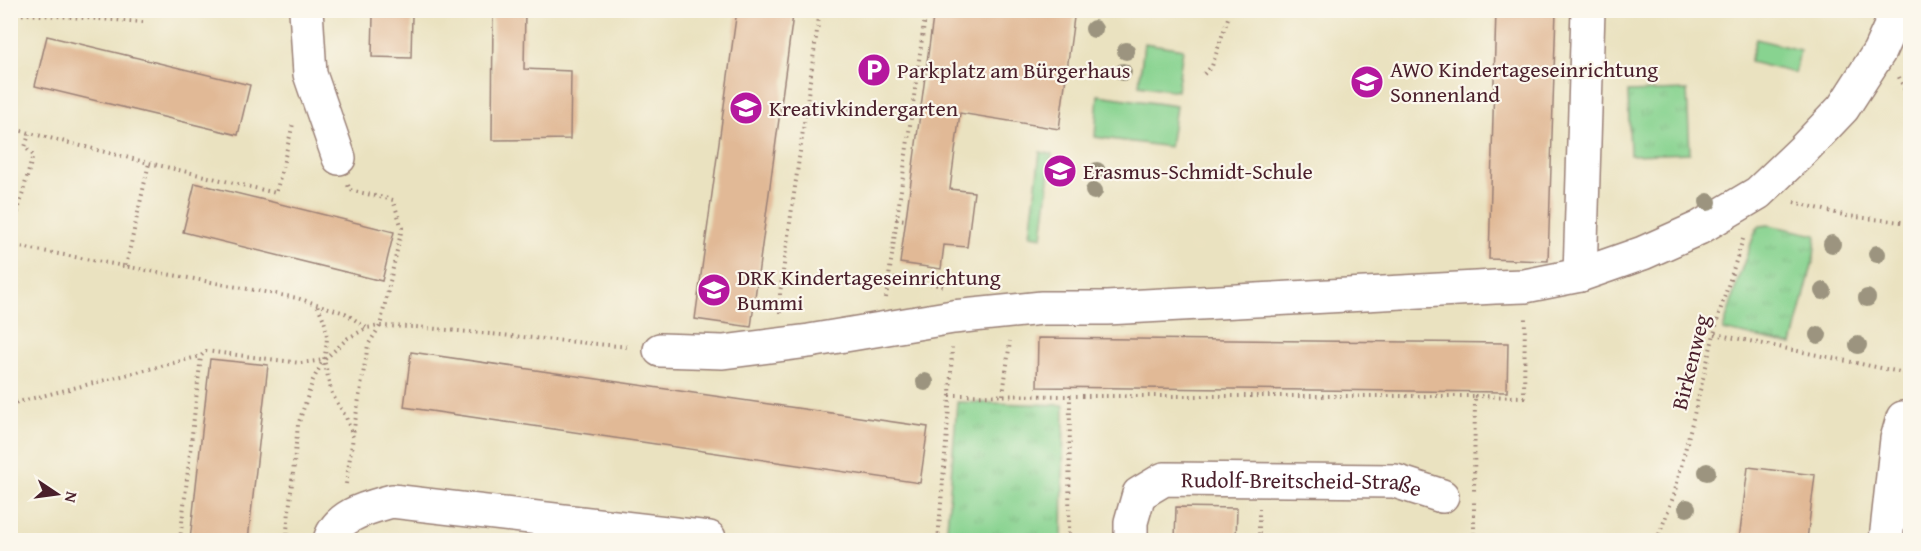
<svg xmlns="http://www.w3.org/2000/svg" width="1921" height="551" viewBox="0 0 1921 551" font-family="'Gentium Book Plus',serif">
  <defs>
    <pattern id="grass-tufts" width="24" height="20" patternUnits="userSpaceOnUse" patternTransform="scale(1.5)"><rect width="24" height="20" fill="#88d390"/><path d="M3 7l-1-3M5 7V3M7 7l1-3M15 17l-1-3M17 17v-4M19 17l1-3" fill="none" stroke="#77b57c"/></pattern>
  </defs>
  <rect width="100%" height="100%" fill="#fbf7ec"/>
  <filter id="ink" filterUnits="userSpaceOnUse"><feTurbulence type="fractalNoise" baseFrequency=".0167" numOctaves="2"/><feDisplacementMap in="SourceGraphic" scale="12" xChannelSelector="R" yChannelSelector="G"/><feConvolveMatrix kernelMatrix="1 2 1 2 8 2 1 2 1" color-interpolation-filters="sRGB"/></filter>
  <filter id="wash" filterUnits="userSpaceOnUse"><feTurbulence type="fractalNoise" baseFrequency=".008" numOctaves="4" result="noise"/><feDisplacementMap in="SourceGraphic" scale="24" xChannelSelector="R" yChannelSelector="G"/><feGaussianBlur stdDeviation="1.35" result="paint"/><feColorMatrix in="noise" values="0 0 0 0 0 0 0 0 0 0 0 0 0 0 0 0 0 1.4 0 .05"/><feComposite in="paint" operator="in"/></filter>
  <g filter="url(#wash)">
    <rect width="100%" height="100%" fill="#eae2c0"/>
    <g fill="url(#grass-tufts)" stroke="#69795e" stroke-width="1.5">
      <polygon points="1687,90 1690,153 1630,155 1628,92"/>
      <polygon points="1040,152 1052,154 1042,237 1030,235"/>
      <polygon points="1769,225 1816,235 1814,257 1792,345 1723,330 1738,279 1756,230 1760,226"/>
      <polygon points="957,402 1064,405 1062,540 946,540"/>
    </g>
    <g fill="#88d390" stroke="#69795e" stroke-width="1.5">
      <polygon points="1756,39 1800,50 1795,73 1750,62"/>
      <polygon points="1144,43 1183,49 1177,91 1139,85"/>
      <polygon points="1098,95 1176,106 1170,147 1095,137"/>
    </g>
    <g id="blocks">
      <g fill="#e1b996">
        <polygon points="493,10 525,10 524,69 571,71 570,139 492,140"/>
        <polygon points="737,10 762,10 793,15 751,327 695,319"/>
        <polygon points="934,10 1075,10 1059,129 960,113 950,189 974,192 967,247 944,245 941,269 900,263"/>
        <polygon points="1496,10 1556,10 1548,261 1489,259"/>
        <polygon points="373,15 412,15 411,58 372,57"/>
        <polygon points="47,36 250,85 238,135 35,86"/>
        <polygon points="195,183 394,232 382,281 183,232"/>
        <polygon points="1038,338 1508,343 1507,392 1037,387"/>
        <polygon points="411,352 928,427 920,483 404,407"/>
        <polygon points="210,359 268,365 248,540 190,540"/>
        <polygon points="1748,467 1815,475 1807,540 1739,540"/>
        <polygon points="1176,507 1237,508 1236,540 1175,540"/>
      </g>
    </g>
  </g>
  <g filter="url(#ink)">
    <use href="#blocks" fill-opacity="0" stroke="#9a8076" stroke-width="1.5"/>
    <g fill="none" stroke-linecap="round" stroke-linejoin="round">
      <defs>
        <g id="minor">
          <polyline points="306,10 310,74 339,158"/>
          <polyline points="1580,275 1588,10"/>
          <polyline points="660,350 723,352 809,341 953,317 1042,308 1107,308 1495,287 1525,286 1580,275 1643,253 1699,228 1758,193 1803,150 1843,108 1879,52 1898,10"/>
          <path d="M330 540C338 514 368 508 392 501L709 538"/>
          <path id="s1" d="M1131 540V522L1139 494 1164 479 1395 481 1442 496"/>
          <polyline points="1886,540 1897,439 1903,418"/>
        </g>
      </defs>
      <use href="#minor" stroke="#9a8076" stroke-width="36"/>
      <g stroke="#9a8076" stroke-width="4" stroke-dasharray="1.5 4.5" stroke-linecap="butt">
        <polyline points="10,16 26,14 143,22"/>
        <polyline points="1204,74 1212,66 1229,15"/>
        <polyline points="1899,77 1910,102"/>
        <polyline points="807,104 869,112"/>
        <polyline points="10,128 149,163 276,193 293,124"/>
        <polyline points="348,185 350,190 393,200 402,228 380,326 368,345 353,434"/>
        <polyline points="1794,202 1847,216 1910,223"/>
        <polyline points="10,216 16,218 33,155 25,147 29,134"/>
        <polyline points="896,219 906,220"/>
        <polyline points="10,245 297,298 345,313 367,328"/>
        <polyline points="126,266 149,163"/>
        <polyline points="888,278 944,286"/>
        <polyline points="886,298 926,10"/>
        <polyline points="780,313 780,293 820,10"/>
        <polyline points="1715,334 1910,374"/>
        <polyline points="950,395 1070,396"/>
        <polyline points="1003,395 1010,341"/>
        <polyline points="1475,396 1524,397 1525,316"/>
        <polyline points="10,404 201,356"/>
        <polyline points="346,484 353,437 346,417 332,394 324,360 348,338 367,328 380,326 416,327 629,347"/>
        <path d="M180 540 201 356 206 351 300 363 324 360C329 335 328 326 316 303"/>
        <polyline points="286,540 298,425 313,380 323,361"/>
        <polyline points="938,540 950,395 952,348"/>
        <polyline points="1069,540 1070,396 1475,396 1474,492"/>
        <polyline points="1259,540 1259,509"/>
        <polyline points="1474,540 1474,499"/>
        <polyline points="1657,540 1674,495 1719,314 1743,239"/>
      </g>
      <use href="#minor" stroke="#fff" stroke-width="33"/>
    </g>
    <g fill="#9c947f">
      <circle cx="1094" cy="29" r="9"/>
      <circle cx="1126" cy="51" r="9"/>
      <circle cx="1123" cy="72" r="9"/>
      <circle cx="1097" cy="171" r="9"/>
      <circle cx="1094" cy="191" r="9"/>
      <circle cx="1708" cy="202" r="9"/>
      <circle cx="1832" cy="244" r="9"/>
      <circle cx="1877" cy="254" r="9"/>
      <circle cx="1823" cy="291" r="9"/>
      <circle cx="1867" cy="298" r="9"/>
      <circle cx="1818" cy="335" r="9"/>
      <circle cx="1858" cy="345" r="9"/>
      <circle cx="925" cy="382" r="9"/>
      <circle cx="1707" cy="472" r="9"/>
      <circle cx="1687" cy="508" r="9"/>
    </g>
  </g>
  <defs>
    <symbol id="parking-disc" viewBox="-11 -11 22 22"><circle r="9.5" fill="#b5179e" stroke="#fbf7ec"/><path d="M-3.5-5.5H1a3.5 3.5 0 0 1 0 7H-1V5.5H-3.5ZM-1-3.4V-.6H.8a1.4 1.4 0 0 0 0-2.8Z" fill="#fff"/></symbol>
    <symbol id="school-disc" viewBox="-11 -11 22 22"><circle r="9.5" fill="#b5179e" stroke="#fbf7ec"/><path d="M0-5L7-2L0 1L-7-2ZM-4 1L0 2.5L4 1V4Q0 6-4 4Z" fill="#fff"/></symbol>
  </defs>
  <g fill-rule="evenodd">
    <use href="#parking-disc" x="855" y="51" width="38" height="38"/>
    <use href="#school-disc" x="1348" y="63" width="38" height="38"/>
    <use href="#school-disc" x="727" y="89" width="38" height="38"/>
    <use href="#school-disc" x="1041" y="152" width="38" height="38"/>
    <use href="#school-disc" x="695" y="271" width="38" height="38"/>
  </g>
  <g text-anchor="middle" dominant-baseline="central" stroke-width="4.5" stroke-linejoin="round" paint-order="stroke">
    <g font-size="22" fill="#4a1f2b" stroke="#fbf7ec" text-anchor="start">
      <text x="1390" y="69">AWO Kindertageseinrichtung<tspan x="1390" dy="25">Sonnenland</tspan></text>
      <text x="897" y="70">Parkplatz am Bürgerhaus</text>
      <text x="769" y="108">Kreativkindergarten</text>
      <text x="1083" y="171">Erasmus-Schmidt-Schule</text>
      <text x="737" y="277">DRK Kindertageseinrichtung<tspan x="737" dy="25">Bummi</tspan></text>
    </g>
    <g font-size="22" fill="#4a1f2b" stroke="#fbf7ec">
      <text transform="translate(1690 362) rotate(-76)">Birkenweg</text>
      <text stroke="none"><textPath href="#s1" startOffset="214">Rudolf-Breitscheid-Straße</textPath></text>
    </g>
  </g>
  <rect width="1921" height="551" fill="none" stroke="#fbf7ec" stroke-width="36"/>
  <g transform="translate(57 494) rotate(103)" stroke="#fbf7ec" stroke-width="4.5" paint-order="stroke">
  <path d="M0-4.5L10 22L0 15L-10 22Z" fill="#4a1f2b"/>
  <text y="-9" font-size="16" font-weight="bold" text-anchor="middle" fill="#4a1f2b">N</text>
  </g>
</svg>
